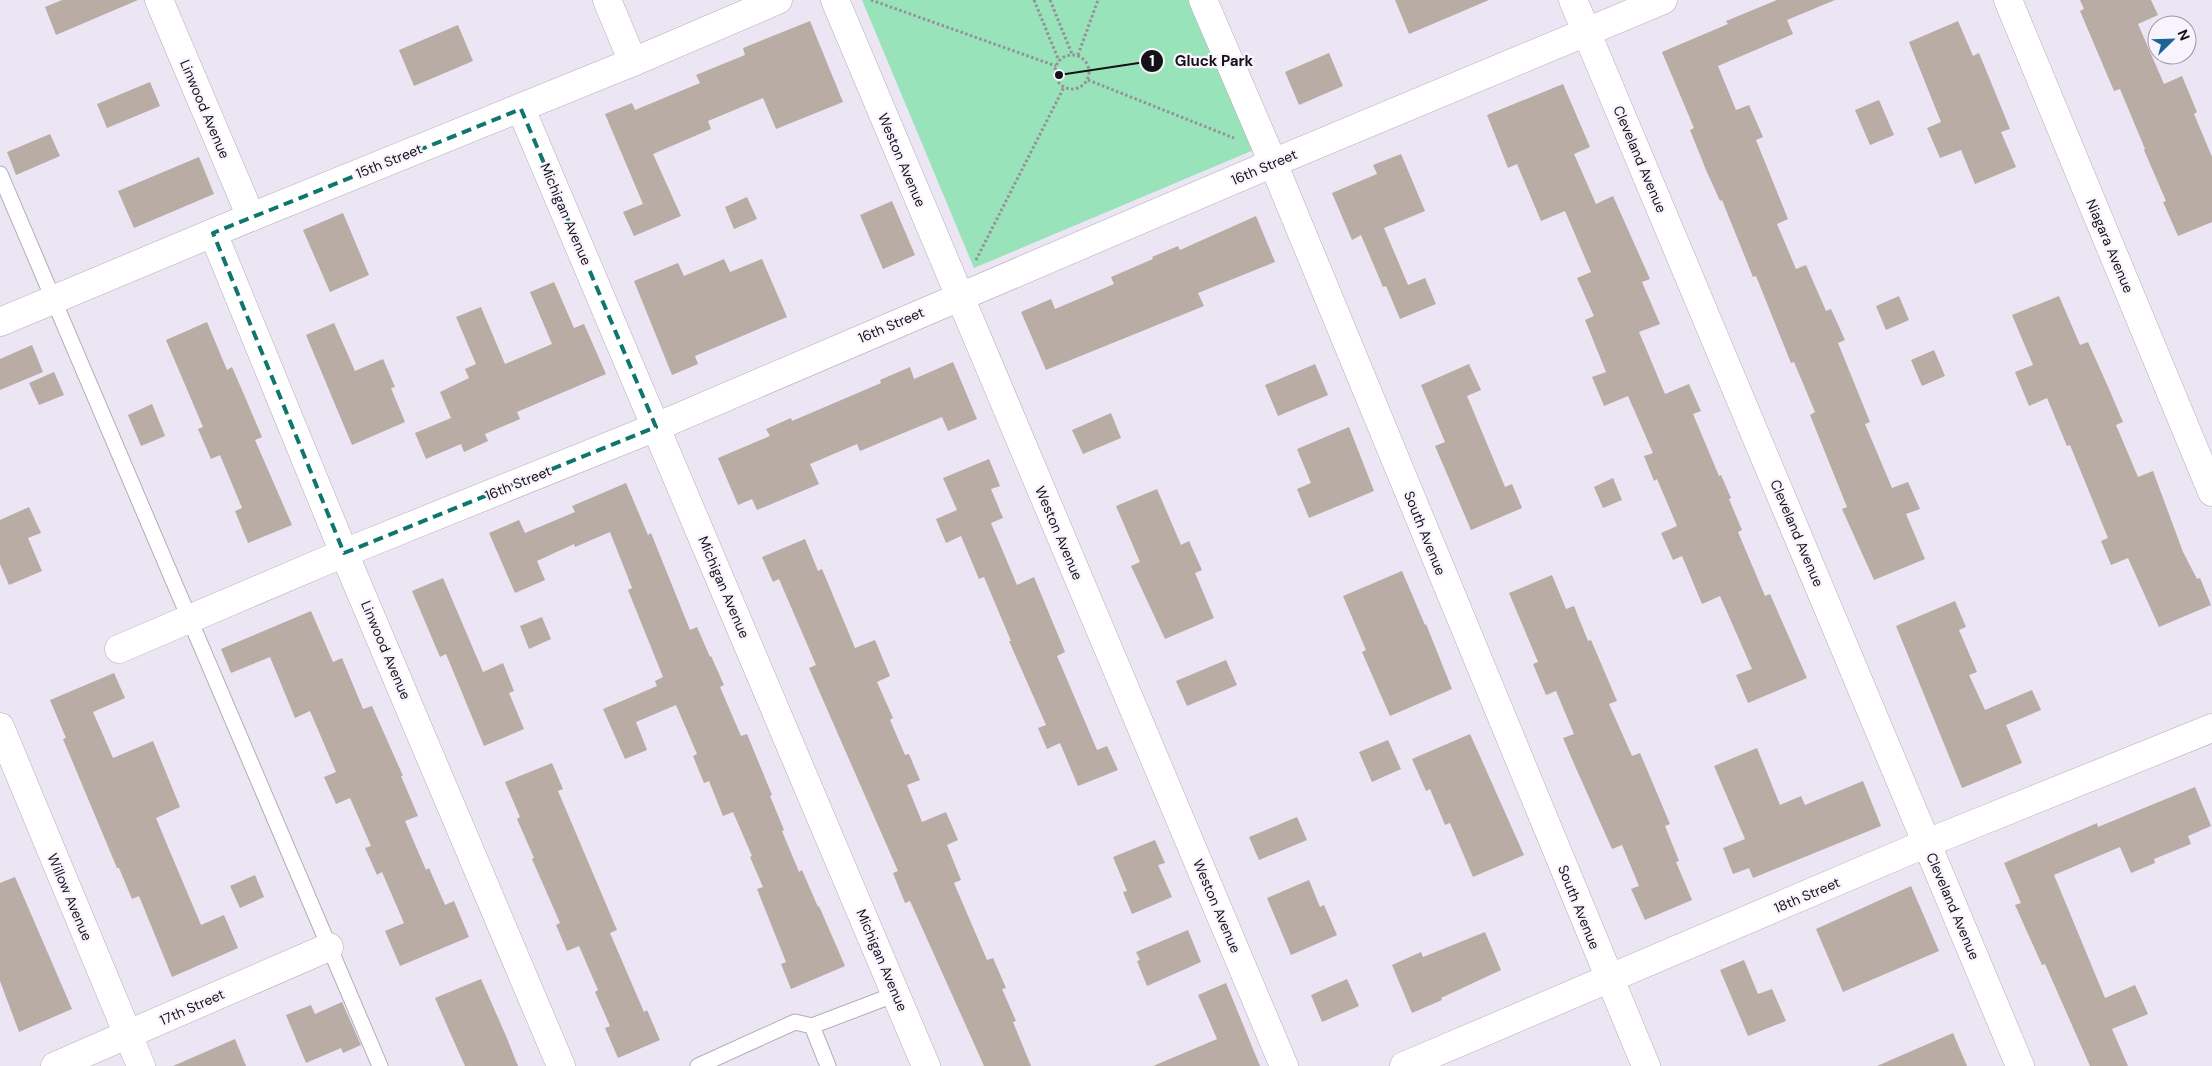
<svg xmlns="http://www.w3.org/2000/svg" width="2212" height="1066" viewBox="0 0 2212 1066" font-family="'DM Sans',sans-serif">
  <rect width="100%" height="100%" fill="#ece5f3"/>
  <polygon fill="#99e3bb" points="862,0 1194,0 1256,149 974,268"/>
  <g fill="#b9aca4">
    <polygon points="62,0 138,0 56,35 45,7"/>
    <polygon points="1395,0 1489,0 1409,34"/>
    <polygon points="1777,0 1835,0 1787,20 1793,34 1718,66 1736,110 1749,105 1763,137 1756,140 1788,219 1777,224 1796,269 1806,265 1826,311 1831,309 1845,340 1838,343 1870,422 1865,424 1892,488 1908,482 1920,509 1906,514 1925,559 1874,580 1842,509 1847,507 1810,415 1815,412 1794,362 1791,363 1756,276 1753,277 1722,200 1720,201 1706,170 1690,130 1694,128 1662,52 1728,24 1726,21"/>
    <polygon points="2080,0 2151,0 2158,15 2138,24 2164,84 2182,76 2197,112 2194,114 2212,157 2212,222 2178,236 2163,202 2166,201 2144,150 2145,149 2120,89 2114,91 2080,11 2084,9"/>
    <polygon points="810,21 843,102 776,129 763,98 708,121 711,129 653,154 681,216 634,236 623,212 643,204 605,114 632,103 635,110 700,83 696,75 745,55 743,48"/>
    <polygon points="1958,21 1973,56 1979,53 2010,129 2001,132 2016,167 1975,184 1961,150 1940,158 1927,128 1941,122 1909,42"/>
    <polygon points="458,25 473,61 414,86 399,50"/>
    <polygon points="1329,53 1343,86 1299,105 1285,72"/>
    <polygon points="150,82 160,106 107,128 97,104"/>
    <polygon points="1563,84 1590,147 1574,154 1596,204 1613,196 1650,279 1642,282 1660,324 1639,332 1665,394 1689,384 1701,411 1693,414 1719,476 1721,475 1731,498 1729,499 1742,530 1738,532 1765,596 1770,594 1807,678 1748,703 1736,675 1752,669 1720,596 1702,604 1682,556 1673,560 1661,533 1677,526 1657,479 1654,481 1644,456 1653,453 1628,396 1604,406 1592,377 1606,372 1585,320 1594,316 1577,278 1591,272 1565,211 1541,221 1517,164 1508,168 1487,115"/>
    <polygon points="1879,100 1894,135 1870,145 1855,110"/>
    <polygon points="50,134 60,156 16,175 7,152"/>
    <polygon points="1401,154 1425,211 1384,228 1408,285 1425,278 1436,304 1400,319 1386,286 1383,287 1361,235 1352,240 1332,193 1377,174 1373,165"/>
    <polygon points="199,157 214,194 134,228 118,191"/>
    <polygon points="747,197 757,219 734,229 725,207"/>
    <polygon points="892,201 915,255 883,269 860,215"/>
    <polygon points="343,213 369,275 330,292 303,230"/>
    <polygon points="1256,216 1275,262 1198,293 1204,306 1046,370 1021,312 1051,299 1055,309 1114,284 1111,277 1153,259 1152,257 1178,246 1180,250"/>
    <polygon points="724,259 730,272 762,259 787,317 695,356 698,364 672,375 634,281 678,263 684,276"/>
    <polygon points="554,282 574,328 584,324 606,374 517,412 520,419 485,434 488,441 464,452 461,444 426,459 415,433 451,418 440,392 469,378 465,369 476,364 456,317 481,307 505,364 552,344 530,292"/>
    <polygon points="1899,296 1909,320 1886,330 1876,306"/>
    <polygon points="2059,296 2080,345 2088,342 2109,389 2123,422 2116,425 2138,477 2153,471 2183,552 2197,579 2200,578 2211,605 2159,627 2128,558 2111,565 2101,541 2108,538 2070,445 2067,446 2047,398 2029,406 2015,372 2033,365 2012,315"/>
    <polygon points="207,322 227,370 232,367 245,397 262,437 255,440 292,525 248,543 235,511 242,508 220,455 211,459 198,429 203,427 166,340"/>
    <polygon points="334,323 355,371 383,359 395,387 391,388 405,422 352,445 306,335"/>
    <polygon points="32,345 43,372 0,390 0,359"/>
    <polygon points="1934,350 1945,376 1922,386 1911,360"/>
    <polygon points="953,362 977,419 948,431 942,417 860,451 857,444 810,464 819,484 757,510 752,499 738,505 718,458 770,436 766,429 791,418 792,421 839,401 881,383 880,380 910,367 914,379"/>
    <polygon points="1315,364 1328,395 1278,416 1265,385"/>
    <polygon points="1469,364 1481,390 1467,396 1505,487 1512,484 1522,508 1471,530 1435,446 1445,442 1421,385"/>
    <polygon points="54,372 64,395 39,405 29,383"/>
    <polygon points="152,404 165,436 141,446 128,415"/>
    <polygon points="1111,413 1121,438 1083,454 1072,430"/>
    <polygon points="1349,427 1374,491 1309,518 1297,489 1311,483 1297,449"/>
    <polygon points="989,459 1000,486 991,489 1003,518 991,523 1017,585 1034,577 1065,652 1057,656 1097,750 1107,746 1118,770 1078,786 1060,743 1047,749 1038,728 1046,725 1009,641 1011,641 984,577 979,579 961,536 946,543 936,519 957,510 943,478"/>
    <polygon points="1613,478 1622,500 1603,508 1594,487"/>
    <polygon points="626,483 648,535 651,533 690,630 697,627 710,657 711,656 724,685 720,687 741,736 747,734 772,795 770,796 784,830 782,831 799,872 802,870 818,907 819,906 845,966 791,989 781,964 786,962 757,889 763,887 750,857 752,856 733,812 723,816 709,781 704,783 693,756 697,754 676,705 636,722 647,750 625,759 603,709 657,686 655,681 663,677 628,590 632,588 610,532 575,547 574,544 537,561 545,580 515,593 489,533 519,520 525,533 575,512 572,506"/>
    <polygon points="1157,489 1181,545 1189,541 1202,570 1195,573 1214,618 1165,639 1131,566 1140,562 1116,506"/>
    <polygon points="29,507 41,533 28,538 42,571 9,585 0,564 0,520"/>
    <polygon points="805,539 818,571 822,569 855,648 875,640 890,676 877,682 893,718 890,720 905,755 909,754 920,780 907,785 922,822 946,812 958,840 947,845 961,880 954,883 987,960 993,958 1006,988 1002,989 1016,1021 1013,1022 1031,1066 984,1066 910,901 905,903 893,873 898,871 809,668 816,665 779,579 773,582 762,557"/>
    <polygon points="1402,571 1425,625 1426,624 1452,689 1390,716 1362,652 1366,650 1343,596"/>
    <polygon points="1552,575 1566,609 1574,606 1588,641 1591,640 1617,701 1609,704 1632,756 1640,753 1670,824 1665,826 1679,861 1676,862 1692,900 1645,920 1631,889 1639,886 1622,845 1612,849 1575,766 1563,738 1574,734 1556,691 1546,695 1533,664 1538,662 1509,593"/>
    <polygon points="443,578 483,672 503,663 514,691 509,693 524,729 484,746 446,654 440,657 412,591"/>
    <polygon points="1955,601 1966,627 1959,630 1977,672 1969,675 1985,710 2032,690 2041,710 2006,725 2022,763 1962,788 1896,626"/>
    <polygon points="311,611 333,662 342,658 363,709 372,706 403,776 401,776 418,816 405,821 426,870 429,868 445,905 454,901 469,937 400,966 385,931 404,923 382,872 377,875 365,848 371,846 350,798 336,804 324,777 336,772 310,711 295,718 270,657 231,673 221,649"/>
    <polygon points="542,617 551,639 529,649 520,626"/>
    <polygon points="1226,660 1237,685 1187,706 1176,681"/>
    <polygon points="114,673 125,698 93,712 113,758 153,741 180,807 156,818 168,847 201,925 224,915 238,948 172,977 139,896 132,899 119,868 117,868 63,739 66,738 50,700"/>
    <polygon points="1470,734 1524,855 1473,877 1450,823 1445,825 1430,789 1426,791 1412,759"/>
    <polygon points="1388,740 1401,769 1372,782 1359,752"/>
    <polygon points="1757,748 1780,805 1801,796 1805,805 1863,781 1881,826 1753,878 1749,868 1733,874 1723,848 1745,839 1714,766"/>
    <polygon points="552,763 563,789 558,791 617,930 610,933 644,1012 647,1010 660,1040 618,1058 605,1028 610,1026 595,992 598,990 579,946 567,951 556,925 560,923 532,859 534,858 517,819 520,817 505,782"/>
    <polygon points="2195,787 2211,826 2188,836 2191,844 2154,859 2155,863 2131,873 2120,847 2054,875 2105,998 2135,985 2148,1014 2112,1029 2128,1066 2090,1066 2045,964 2042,965 2015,905 2021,903 2004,863 2097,823 2098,827"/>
    <polygon points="1297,817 1307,840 1259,860 1249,837"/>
    <polygon points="1155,840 1165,863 1158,865 1172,897 1132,914 1123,892 1127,891 1113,857"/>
    <polygon points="255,875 264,897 240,908 230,886"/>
    <polygon points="15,877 72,1009 19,1032 0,981 0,883"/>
    <polygon points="1309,880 1320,907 1324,905 1337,935 1291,955 1267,898"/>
    <polygon points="1911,886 1939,951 1843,992 1816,929"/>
    <polygon points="1188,930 1201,962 1147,986 1137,961 1140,960 1136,952"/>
    <polygon points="1485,932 1501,970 1441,998 1442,1000 1412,1013 1392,965 1421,952 1423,957"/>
    <polygon points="1744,960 1758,994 1772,989 1786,1021 1748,1036 1720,970"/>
    <polygon points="481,979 506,1036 518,1066 465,1066 448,1028 435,998"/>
    <polygon points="1347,979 1359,1006 1322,1022 1311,995"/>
    <polygon points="1226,983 1260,1066 1153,1066 1217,1039 1198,995"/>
    <polygon points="342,1002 361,1045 343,1053 341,1048 306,1063 286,1015 311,1005 315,1014"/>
    <polygon points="1953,1033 1967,1066 1877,1066"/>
    <polygon points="235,1039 246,1066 173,1066"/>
  </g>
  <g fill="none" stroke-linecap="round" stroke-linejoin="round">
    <defs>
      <g id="service">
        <polyline points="0,174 380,1066"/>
        <polyline points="812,1026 896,994"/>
        <polyline points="698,1066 795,1022 812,1026 828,1066"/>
      </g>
      <g id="minor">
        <polyline points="159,0 251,217"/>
        <polyline points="607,0 633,62"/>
        <polyline points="835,0 1284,1066"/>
        <polyline points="1203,0 1273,163 1646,1066"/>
        <polyline points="1573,0 2020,1066"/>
        <polyline points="2008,0 2212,492"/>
        <polyline points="521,109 926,1066"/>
        <polyline points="213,233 344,553 561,1066"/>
        <polyline points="0,322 251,217 633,62 778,0"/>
        <polyline points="119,649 344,553 656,427 1273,163 1663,0"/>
        <polyline points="0,727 141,1066"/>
        <polyline points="55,1066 329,947"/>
        <polyline points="1404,1066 1927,843 2212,728"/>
      </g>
    </defs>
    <use href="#service" stroke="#b3acb9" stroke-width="17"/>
    <use href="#minor" stroke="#b3acb9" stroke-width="29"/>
    <g stroke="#95909a" stroke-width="3" stroke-dasharray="2.5 2.5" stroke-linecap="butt">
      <polyline points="871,0 1056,66"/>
      <polyline points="1034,0 1059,61"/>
      <polyline points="1050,0 1072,54"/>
      <circle cx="1072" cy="72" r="17"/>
      <polyline points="1078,55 1098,0"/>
      <polyline points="1088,80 1234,138"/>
      <polyline points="976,260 1064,87"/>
    </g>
    <use href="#service" stroke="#fff" stroke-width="15"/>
    <use href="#minor" stroke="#fff" stroke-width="28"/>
  </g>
  <path fill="none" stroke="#0f766e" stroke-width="4" stroke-dasharray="10 6" stroke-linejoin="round" d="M521 109 656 427 344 553 213 233Z"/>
  <g text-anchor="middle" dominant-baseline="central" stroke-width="4.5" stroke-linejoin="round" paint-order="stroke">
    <g font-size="14" fill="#141216" stroke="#f9f3fe">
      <text transform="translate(205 109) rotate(67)">Linwood Avenue</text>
      <text transform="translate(1640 159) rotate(67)">Cleveland Avenue</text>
      <text transform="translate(902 160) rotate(67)">Weston Avenue</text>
      <text transform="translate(389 161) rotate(-22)">15th Street</text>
      <text transform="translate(1264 167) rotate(-23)">16th Street</text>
      <text transform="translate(566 214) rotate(67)">Michigan Avenue</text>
      <text transform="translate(2110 246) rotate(67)">Niagara Avenue</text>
      <text transform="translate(891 325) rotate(-23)">16th Street</text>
      <text transform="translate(518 483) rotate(-22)">16th Street</text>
      <text transform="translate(1059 533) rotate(67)">Weston Avenue</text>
      <text transform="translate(1425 533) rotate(68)">South Avenue</text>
      <text transform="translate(1797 533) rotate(67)">Cleveland Avenue</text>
      <text transform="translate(724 587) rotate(67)">Michigan Avenue</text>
      <text transform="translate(386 650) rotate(67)">Linwood Avenue</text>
      <text transform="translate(1807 895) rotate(-23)">18th Street</text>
      <text transform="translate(70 897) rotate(67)">Willow Avenue</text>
      <text transform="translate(1217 906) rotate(67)">Weston Avenue</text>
      <text transform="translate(1953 906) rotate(67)">Cleveland Avenue</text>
      <text transform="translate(1579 907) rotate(68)">South Avenue</text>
      <text transform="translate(882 960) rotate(67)">Michigan Avenue</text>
      <text transform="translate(192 1007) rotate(-24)">17th Street</text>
    </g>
  </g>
  <path fill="none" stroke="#141216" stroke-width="2" d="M1059 75L1152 61"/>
  <g fill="#141216" stroke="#f9f3fe" stroke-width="2">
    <circle cx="1059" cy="75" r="5"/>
    <circle cx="1152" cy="61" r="12"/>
  </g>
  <g font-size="15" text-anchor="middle" font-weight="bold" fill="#fff">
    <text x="1152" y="66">1</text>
  </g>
  <g font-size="15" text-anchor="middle" font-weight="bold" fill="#141216" stroke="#f9f3fe" stroke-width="4.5" stroke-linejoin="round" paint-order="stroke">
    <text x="1214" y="66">Gluck Park</text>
  </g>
  <g transform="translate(2172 40) rotate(67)"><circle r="24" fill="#f9f3fe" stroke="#9d99a1"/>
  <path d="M0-4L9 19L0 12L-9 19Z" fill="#1c6498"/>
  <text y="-8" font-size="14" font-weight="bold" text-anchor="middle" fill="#141216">N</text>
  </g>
</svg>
